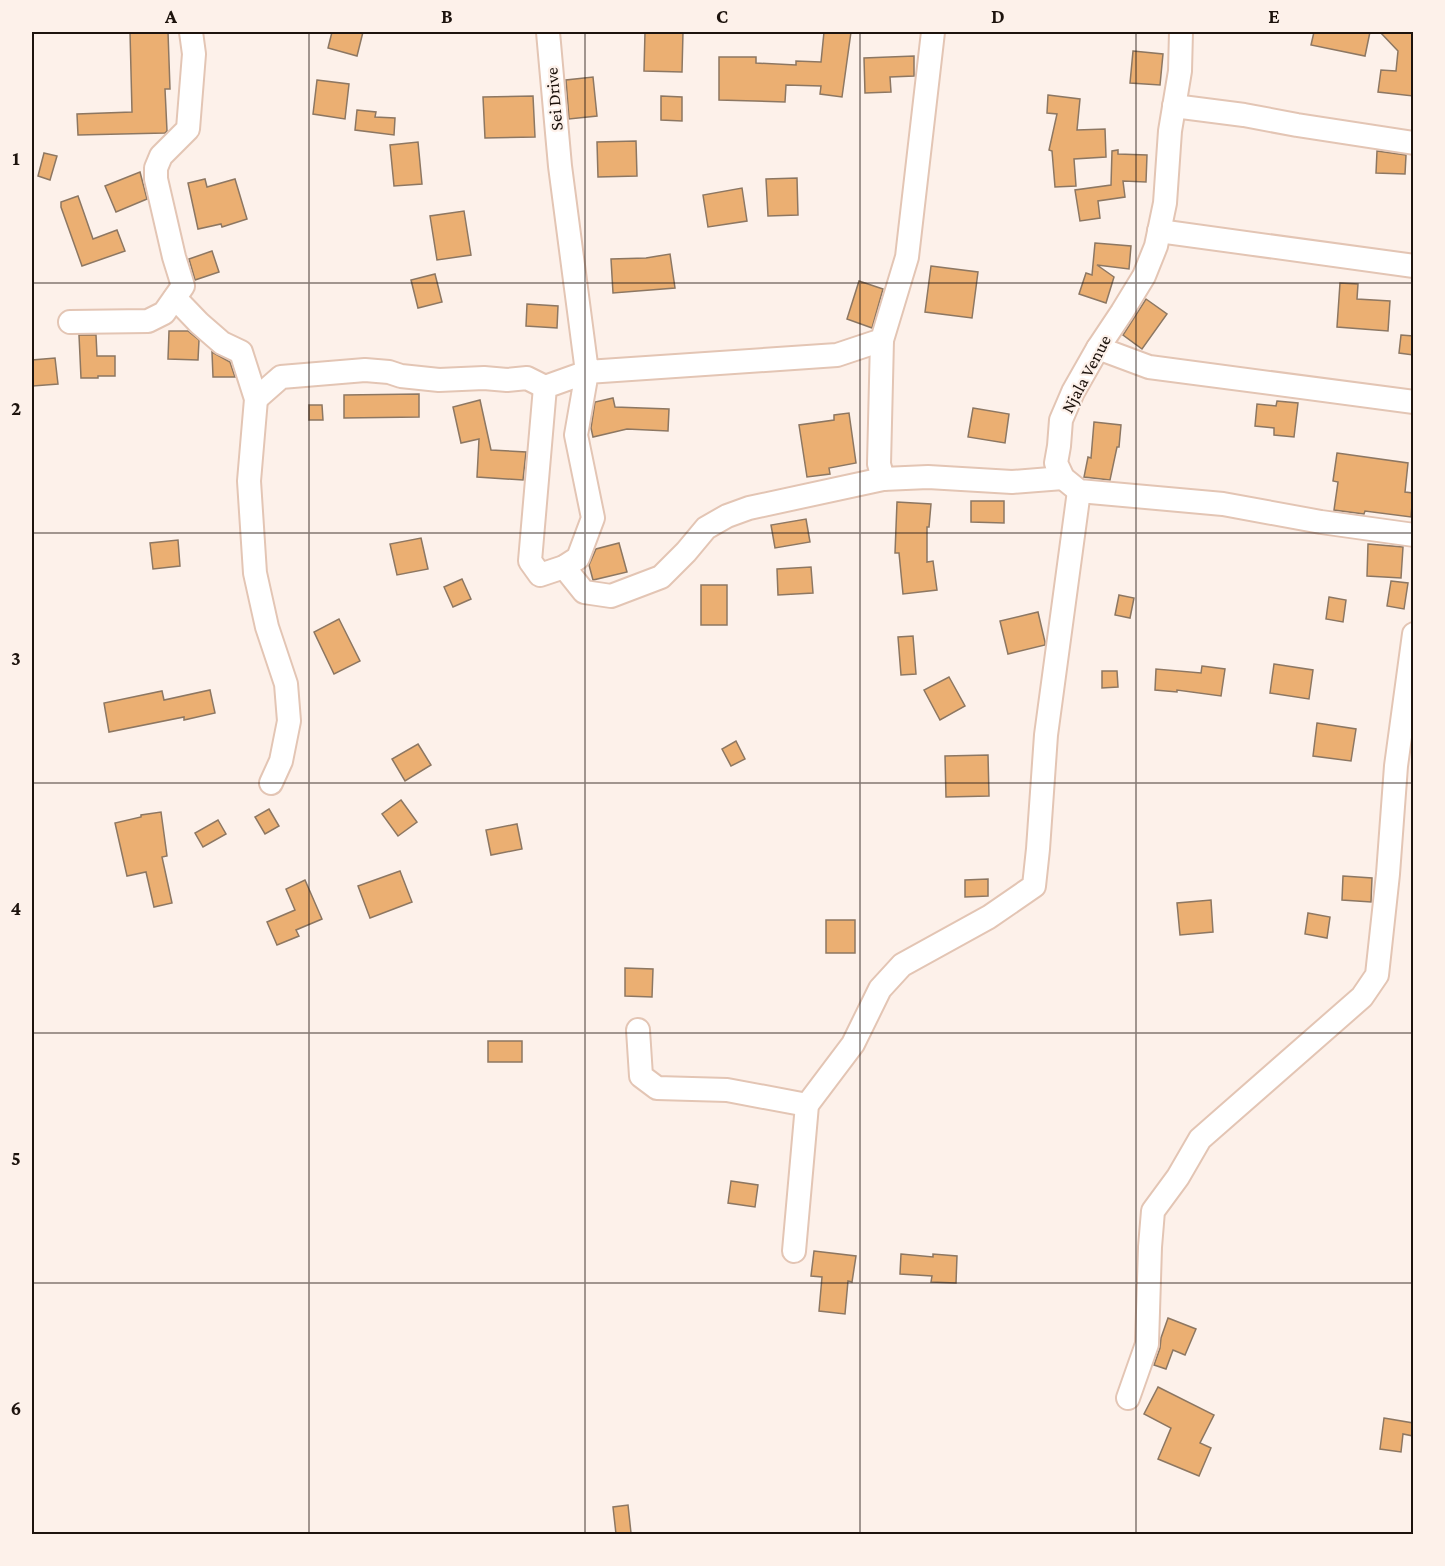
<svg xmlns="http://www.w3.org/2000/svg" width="1445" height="1566" viewBox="0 0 1445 1566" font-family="'Crimson Pro',serif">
  <rect width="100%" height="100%" fill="#fdf1ea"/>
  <g fill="#ebaf72" stroke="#8d7762" stroke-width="1.5">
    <polygon points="130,32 168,32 170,89 165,89 167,131 165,133 78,135 77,114 132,112"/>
    <polygon points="332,32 363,32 357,56 328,48"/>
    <polygon points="645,32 683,32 682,72 644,71"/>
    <polygon points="824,32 851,32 842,97 820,94 821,86 786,85 785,102 719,100 719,57 756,57 756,63 796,65 796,61 821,62"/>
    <polygon points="1314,32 1370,32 1365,56 1311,45"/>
    <polygon points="1380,32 1413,32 1413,96 1378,92 1381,70 1396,71 1398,51"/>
    <polygon points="1133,51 1163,54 1160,85 1130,83"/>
    <polygon points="914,56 914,76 890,77 891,92 865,93 864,58"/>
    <polygon points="593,77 597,116 569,119 566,80"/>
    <polygon points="317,80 349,84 345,119 313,114"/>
    <polygon points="1048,95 1080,99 1077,130 1105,129 1106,157 1074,159 1076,186 1055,187 1052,151 1049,150 1057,114 1047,113"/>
    <polygon points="533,96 535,137 485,138 483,97"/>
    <polygon points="661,96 682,97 682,121 661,120"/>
    <polygon points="357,110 376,112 375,117 395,118 394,135 355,130"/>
    <polygon points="636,141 637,176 598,177 597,142"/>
    <polygon points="418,142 422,184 394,186 390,145"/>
    <polygon points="1118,150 1118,154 1147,155 1146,182 1123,181 1125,197 1098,201 1100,218 1080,221 1075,190 1111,185 1112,151"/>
    <polygon points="1377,151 1406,155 1405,174 1376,173"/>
    <polygon points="44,153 57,156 50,180 38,176"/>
    <polygon points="140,172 147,199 116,212 105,186"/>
    <polygon points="797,178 798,215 768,216 766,179"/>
    <polygon points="205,179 207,187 235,179 247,219 222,227 221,224 198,229 188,183"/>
    <polygon points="742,188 747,221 708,227 703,195"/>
    <polygon points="78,196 93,239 117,230 125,251 82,266 61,207 61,202"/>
    <polygon points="464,211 471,255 437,260 430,216"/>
    <polygon points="1095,243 1131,246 1129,269 1097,265 1114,277 1106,303 1079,294 1086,273 1092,275"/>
    <polygon points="212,251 219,272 195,280 189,259"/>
    <polygon points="670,254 675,288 613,293 611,259 646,258"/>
    <polygon points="931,266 978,272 972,318 925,312"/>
    <polygon points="435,274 442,302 418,308 411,280"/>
    <polygon points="859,281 883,289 872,328 847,319"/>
    <polygon points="1340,283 1358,284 1357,299 1390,301 1388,331 1337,327"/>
    <polygon points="1146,299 1167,314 1142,349 1123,335"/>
    <polygon points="527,304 558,306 557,328 526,326"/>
    <polygon points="169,331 188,331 199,340 198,360 168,359"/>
    <polygon points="79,335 96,335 97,356 115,356 115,376 98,376 98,378 81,378"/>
    <polygon points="1401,335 1413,336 1413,355 1399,353"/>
    <polygon points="212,352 230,362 235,377 213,377"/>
    <polygon points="55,358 58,384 33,386 32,360"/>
    <polygon points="419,394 419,417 344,418 344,395"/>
    <polygon points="613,398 615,407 669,409 668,431 627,429 593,437 591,428 595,402"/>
    <polygon points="480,400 491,450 526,452 523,480 477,477 479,439 461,443 453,407"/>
    <polygon points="1277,401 1298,403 1294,437 1274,435 1274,428 1255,426 1257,404 1276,406"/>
    <polygon points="309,405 322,405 323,420 309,420"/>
    <polygon points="973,408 1009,414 1005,443 968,437"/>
    <polygon points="849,413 856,463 829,468 830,474 807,477 799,425 834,420 834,415"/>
    <polygon points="1094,422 1121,425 1119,447 1117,447 1110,480 1084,477 1088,457 1091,458"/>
    <polygon points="1337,453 1408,463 1405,492 1413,493 1411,517 1365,511 1364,514 1334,510 1338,482 1333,481"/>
    <polygon points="971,501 1004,501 1004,523 971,522"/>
    <polygon points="897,502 931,504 929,527 927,527 927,562 933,561 937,590 903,594 899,553 895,553"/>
    <polygon points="806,519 810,542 775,548 771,525"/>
    <polygon points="421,538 428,569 397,575 390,544"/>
    <polygon points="178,540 180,566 153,569 150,543"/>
    <polygon points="619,543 627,572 593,580 589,565 596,549"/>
    <polygon points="1368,544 1403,547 1401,578 1367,576"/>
    <polygon points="811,567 813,593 778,595 777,569"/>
    <polygon points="462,579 471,599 453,607 444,587"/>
    <polygon points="1391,581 1408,583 1404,609 1387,606"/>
    <rect x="701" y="585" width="26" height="40"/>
    <polygon points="1119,595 1134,598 1130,618 1115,615"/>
    <polygon points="1329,597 1346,600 1343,622 1326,619"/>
    <polygon points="1038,612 1045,642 1045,645 1008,654 1000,621"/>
    <polygon points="339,619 360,661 334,674 314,632"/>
    <polygon points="913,636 916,674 901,675 898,637"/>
    <polygon points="1274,664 1313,670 1309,699 1270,693"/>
    <polygon points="1202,666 1225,669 1221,696 1177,690 1177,692 1155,690 1156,669 1201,673"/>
    <polygon points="1102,671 1117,671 1118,687 1102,688"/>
    <polygon points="949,677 965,706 940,720 924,690"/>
    <polygon points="210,690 215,713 184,720 184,717 109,732 104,703 162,691 164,700"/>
    <polygon points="1317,723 1356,729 1351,761 1313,756"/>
    <polygon points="736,741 745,759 731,766 722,749"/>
    <polygon points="418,744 431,765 405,781 392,759"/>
    <polygon points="988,755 989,796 946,797 945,756"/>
    <polygon points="401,800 417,822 398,836 382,814"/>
    <polygon points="269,809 279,826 265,834 255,817"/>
    <polygon points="161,812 167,856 162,857 172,903 154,907 146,872 127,876 115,823 141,817 141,815"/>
    <polygon points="218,820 226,834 203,847 195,833"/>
    <polygon points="517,824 522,849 491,855 486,830"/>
    <polygon points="400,871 412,902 370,918 358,886"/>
    <polygon points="1343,876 1372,878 1371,902 1342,900"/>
    <polygon points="988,879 988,896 965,897 965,880"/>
    <polygon points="305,880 322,919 296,930 299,936 277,945 267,922 295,910 286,889"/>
    <polygon points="1211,900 1213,932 1180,935 1177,903"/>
    <polygon points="1308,913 1330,917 1327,938 1305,934"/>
    <rect x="826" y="920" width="29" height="33"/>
    <polygon points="625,968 653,969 652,997 625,996"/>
    <rect x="488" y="1041" width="34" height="21"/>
    <polygon points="731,1181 758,1185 755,1207 728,1203"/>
    <polygon points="814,1251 856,1256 852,1282 848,1281 845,1314 819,1311 822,1277 811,1276"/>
    <polygon points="901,1254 933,1257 933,1254 957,1256 956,1283 931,1282 932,1276 900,1274"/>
    <polygon points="1168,1318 1196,1329 1185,1355 1173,1350 1166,1369 1154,1365 1160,1348 1161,1338"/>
    <polygon points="1158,1387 1214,1415 1200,1443 1211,1448 1199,1476 1158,1459 1171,1428 1144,1414"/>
    <polygon points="1384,1418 1413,1423 1413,1436 1403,1434 1401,1452 1380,1449"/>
    <polygon points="628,1505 631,1533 616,1534 613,1507"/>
  </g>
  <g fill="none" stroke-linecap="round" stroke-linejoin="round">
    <defs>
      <g id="minor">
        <polyline points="548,32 560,166 587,372 576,435 593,518 578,558 564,567 540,575 530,561 545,387 587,372 837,355 882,340 907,257 933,32"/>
        <polyline points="1181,32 1180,71 1170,131 1165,203 1156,246 1144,276 1122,312 1098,348 1073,392 1061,420 1059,446 1056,463 1063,478 1079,491 1223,504 1321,522 1414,535"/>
        <polyline points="1174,106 1244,115 1297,125 1414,143"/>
        <polyline points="1159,231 1414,266"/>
        <polyline points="175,298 199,323 222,343 241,352 256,399 249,481 255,573 267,627 286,684 289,721 281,761 271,783"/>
        <polyline points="70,322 148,321 164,313 183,286 174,257 156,179 156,168 161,156 188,129 194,54 191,32"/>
        <polyline points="882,340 879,464 883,479 928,477 1012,482 1063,478"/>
        <polyline points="1098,348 1149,367 1414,402"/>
        <polyline points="256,399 281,377 365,370 389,372 401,376 439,380 484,378 507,380 527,378 545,387"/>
        <polyline points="564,567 584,592 611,596 661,577 686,552 706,528 727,516 749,508 883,479"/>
        <polyline points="638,1030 641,1076 657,1088 727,1090 807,1105"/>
        <polyline points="794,1251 807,1105 853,1044 880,989 902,965 989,917 1034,886 1038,849 1046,735 1079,491"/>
        <polyline points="1128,1398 1147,1344 1150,1247 1153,1211 1178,1177 1200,1139 1362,997 1377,975 1388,874 1396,766 1414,634"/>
      </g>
    </defs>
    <use href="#minor" stroke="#e3c5b4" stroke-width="26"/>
    <use href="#minor" stroke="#fff" stroke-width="22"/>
  </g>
  <path fill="none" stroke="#1d130d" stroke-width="1.5" stroke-opacity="0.55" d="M309 32V1534M585 32V1534M860 32V1534M1136 32V1534M32 283H1414M32 533H1414M32 783H1414M32 1033H1414M32 1283H1414"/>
  <g text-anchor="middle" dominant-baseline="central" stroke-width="4.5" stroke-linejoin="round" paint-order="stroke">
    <g font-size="18" fill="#1d130d" stroke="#fdf1ea">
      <text transform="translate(554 99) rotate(-95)">Sei Drive</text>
      <text transform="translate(1086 374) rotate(-62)">Njala Venue</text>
    </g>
  </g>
  <rect width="1445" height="1566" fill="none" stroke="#fdf1ea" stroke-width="66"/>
  <rect x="33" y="33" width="1379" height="1500" fill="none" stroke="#1d130d" stroke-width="2"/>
  <g font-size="20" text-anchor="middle" font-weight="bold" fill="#1d130d">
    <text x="171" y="23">A</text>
    <text x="447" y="23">B</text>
    <text x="722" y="23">C</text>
    <text x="998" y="23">D</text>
    <text x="1274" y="23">E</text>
    <text x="16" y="165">1</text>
    <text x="16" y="415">2</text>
    <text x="16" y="665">3</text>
    <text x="16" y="915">4</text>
    <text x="16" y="1165">5</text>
    <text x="16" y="1415">6</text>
  </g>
</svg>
